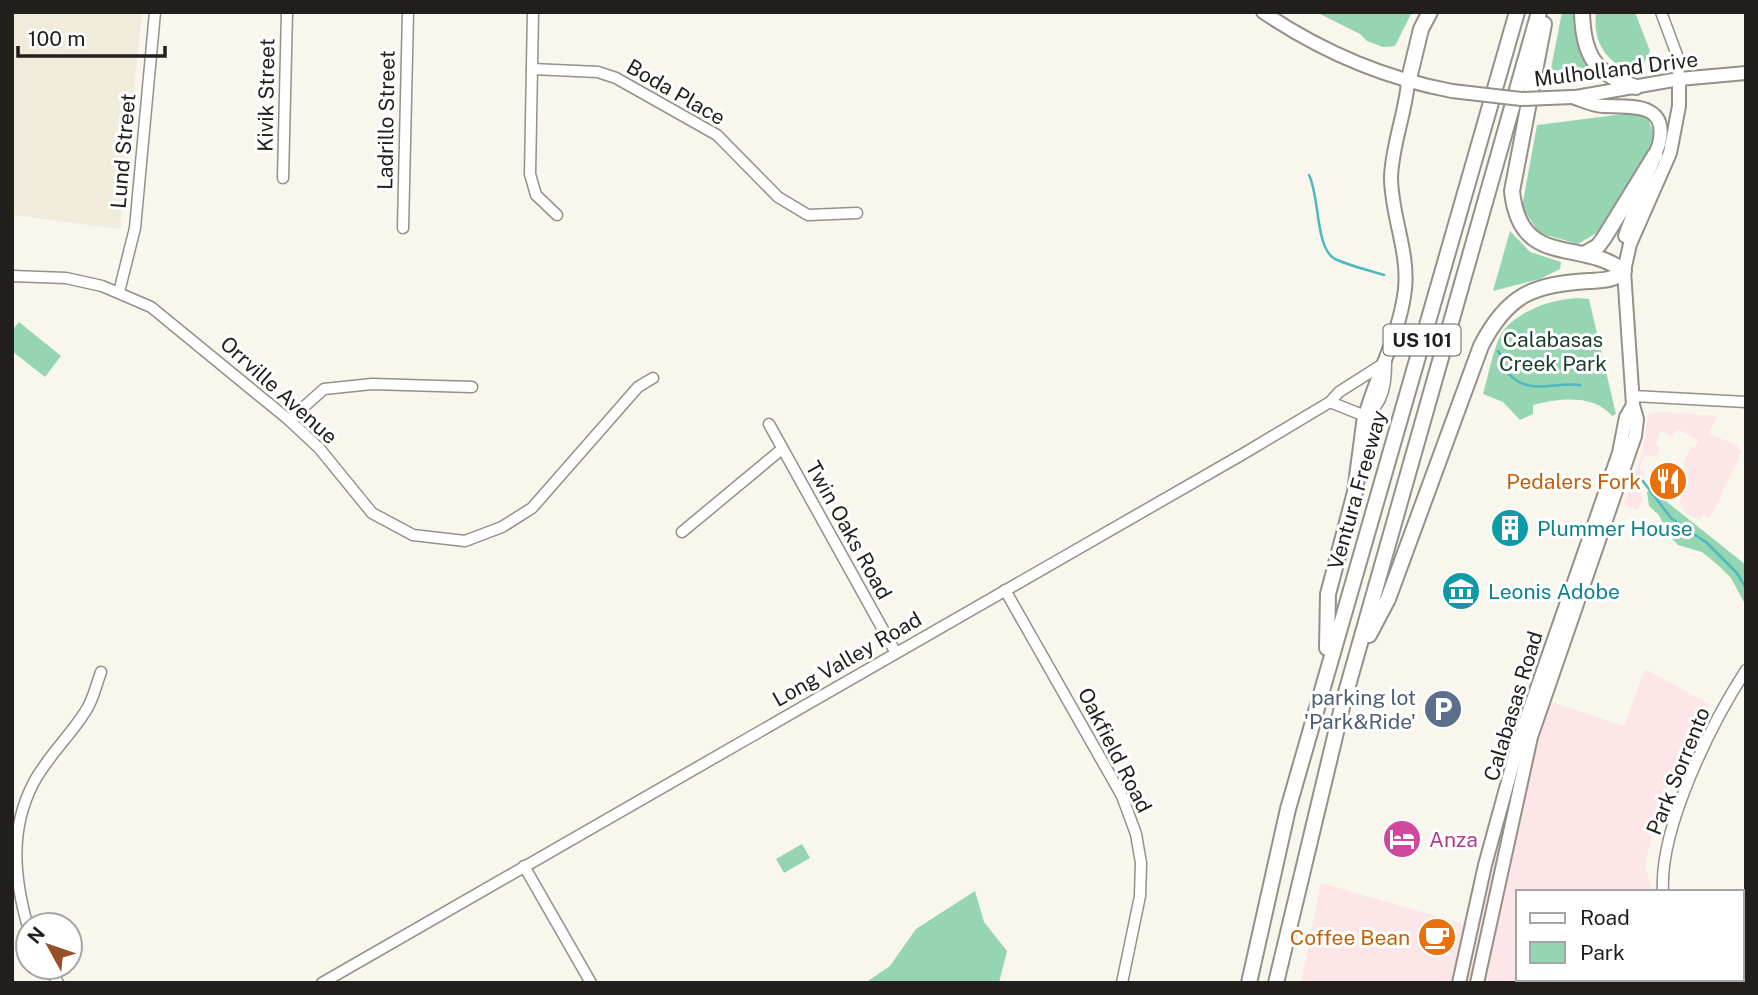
<svg xmlns="http://www.w3.org/2000/svg" width="1758" height="995" viewBox="0 0 1758 995" font-family="'Public Sans',sans-serif">
  <rect width="100%" height="100%" fill="#f9f6ed"/>
  <g fill="#fce6e7">
    <polygon points="1664,412 1717,416 1709,434 1739,446 1738,449 1742,451 1710,518 1702,515 1699,520 1686,514 1679,502 1687,485 1683,483 1687,471 1683,468 1683,464 1691,446 1695,448 1698,440 1677,429 1673,436 1661,431 1655,444 1660,448 1657,454 1651,457 1645,455 1639,468 1644,471 1645,477 1637,482 1643,500 1637,510 1624,505 1643,451 1648,416 1650,413"/>
    <polygon points="1645,669 1709,704 1659,804 1645,865 1652,892 1518,892 1518,979 1673,979 1673,983 1301,983 1321,883 1463,924 1504,831 1532,710 1539,698 1624,726"/>
  </g>
  <polygon fill="#f0ebdb" points="12,12 142,12 120,229 12,215"/>
  <g fill="#95d5b2">
    <polygon points="1316,12 1412,12 1395,46 1383,47 1367,41 1360,34"/>
    <polygon points="1562,12 1576,12 1578,38 1589,72 1586,77 1549,79"/>
    <path d="M1596 12H1635L1650 51 1643 65 1625 71C1603 55 1593 41 1596 12Z"/>
    <polygon points="1632,113 1647,116 1656,139 1642,169 1626,187 1598,232 1578,244 1539,233 1522,207 1537,125"/>
    <polygon points="1510,231 1530,252 1561,262 1560,269 1540,279 1493,291"/>
    <path d="M1576 298 1589 299 1616 414 1612 416C1594 394 1558 398 1533 405V414L1520 420 1503 402 1483 394C1488 378 1494 344 1503 331 1520 310 1550 300 1576 298Z"/>
    <polygon points="19,322 61,356 45,377 12,351 12,331"/>
    <polygon points="1655,487 1667,502 1746,565 1746,606 1731,578 1719,566 1702,552 1678,545 1668,534 1659,515 1649,506 1647,492"/>
    <polygon points="802,844 810,858 784,873 776,859"/>
    <polygon points="975,891 984,922 1007,951 999,983 865,983 890,966 916,929"/>
  </g>
  <g fill="none" stroke-linecap="round" stroke-linejoin="round">
    <g stroke="#4db8bf" stroke-width="2.5">
      <path d="M1309 175C1320 197 1315 248 1335 259 1350 266 1368 270 1384 275"/>
      <path d="M1498 351C1505 358 1503 369 1510 375 1530 396 1556 381 1580 385"/>
      <polyline points="1642,480 1671,518 1707,543 1737,573 1746,588"/>
    </g>
    <defs>
      <g id="minor">
        <polyline points="533,12 530,174 536,195 557,215"/>
        <polyline points="1661,12 1677,55 1679,79"/>
        <polyline points="532,69 598,72 616,78 717,135 778,197 808,215 857,213"/>
        <polyline points="283,178 287,12"/>
        <polyline points="403,228 408,12"/>
        <polyline points="12,276 66,278 102,286 151,307 289,420 319,448 372,513 413,535 465,541 502,527 532,508 638,387 653,378"/>
        <polyline points="119,292 135,228 155,12"/>
        <polyline points="1633,396 1746,402"/>
        <path d="M1330 402 1365 416C1384 404 1386 382 1386 362"/>
        <polyline points="289,420 324,389 372,384 472,387"/>
        <polyline points="769,424 896,653"/>
        <polyline points="682,532 782,449"/>
        <polyline points="1005,590 1122,796 1136,834 1141,863 1140,896 1122,983"/>
        <polyline points="524,866 591,983"/>
        <path d="M1663 892C1659 828 1711 724 1746 670"/>
        <path d="M28 927C14 878 9 829 34 782 48 756 70 736 85 712 93 701 96 685 101 672"/>
        <polyline points="49,967 58,983"/>
        <polyline points="1684,979 1685,983"/>
        <polyline points="322,983 1243,454 1330,402 1339,392 1383,364"/>
      </g>
      <g id="major">
        <path d="M1263 12C1322 52 1383 78 1452 91"/>
        <path d="M1572 97C1582 100 1593 106 1604 106 1631 107 1669 102 1659 144L1625 236"/>
        <polyline points="1576,97 1679,79 1746,73"/>
        <path d="M1365 416C1377 373 1400 334 1405 289 1409 251 1391 215 1391 177 1392 146 1405 114 1408 83"/>
        <polyline points="1459,983 1485,865 1521,734 1619,453 1626,417 1633,405"/>
        <polyline points="1477,983 1531,737 1635,436 1637,419 1633,405 1624,271 1630,244 1670,153 1679,106 1679,79"/>
      </g>
      <g id="highway">
        <path d="M1582 12C1583 56 1595 74 1636 87"/>
        <polyline points="1408,83 1421,29 1430,12"/>
        <polyline points="1584,254 1598,246 1604,238 1655,155"/>
        <path d="M1369 635 1388 599 1481 346C1507 295 1533 284 1589 281 1604 280 1612 281 1624 271 1580 238 1520 269 1512 191L1544 24"/>
        <polyline points="1327,648 1328,594 1355,492 1365,416"/>
        <polyline points="1249,983 1288,809 1517,12"/>
        <polyline points="1276,983 1343,703 1539,12"/>
      </g>
    </defs>
    <use href="#minor" stroke="#939188" stroke-width="13"/>
    <use href="#major" stroke="#939188" stroke-width="16"/>
    <use href="#highway" stroke="#939188" stroke-width="18"/>
    <use href="#minor" stroke="#fff" stroke-width="10"/>
    <use href="#major" stroke="#fff" stroke-width="12"/>
    <use href="#highway" stroke="#fff" stroke-width="14"/>
    <defs>
      <polyline id="major-bridge" points="1452,91 1521,99 1572,97"/>
    </defs>
    <use href="#major-bridge" stroke="#939188" stroke-width="16" stroke-linecap="butt"/>
    <use href="#major-bridge" stroke="#fff" stroke-width="12"/>
  </g>
  <defs>
    <symbol id="restaurant-disc" viewBox="-11 -11 22 22"><circle r="9.5" fill="#e8710a" stroke="#fff"/><path d="M-5-6h1v4h1v-4h1v4h1v-4h1v5L-1.5 .5V6h-2V.5L-5-1ZM5-6V6H3V1.5H1.5Q1.5-4 5-6Z" fill="#fff"/></symbol>
    <symbol id="building-disc" viewBox="-11 -11 22 22"><circle r="9.5" fill="#0f9aa8" stroke="#fff"/><path d="M-4-6H4V6H1V3H-1V6H-4ZM-2.5-4.3h1.7v1.8h-1.7ZM.8-4.3h1.7v1.8H.8ZM-2.5-1h1.7V.8h-1.7ZM.8-1h1.7V.8H.8Z" fill="#fff"/></symbol>
    <symbol id="museum-disc" viewBox="-11 -11 22 22"><circle r="9.5" fill="#0f9aa8" stroke="#fff"/><path d="M0-6L6-3V-2H-6V-3ZM-5-1h2V3h-2ZM-1-1h2V3h-2ZM3-1h2V3H3ZM-6 4H6V6H-6Z" fill="#fff"/></symbol>
    <symbol id="parking-disc" viewBox="-11 -11 22 22"><circle r="9.5" fill="#5c6f8a" stroke="#fff"/><path d="M-3.5-5.5H1a3.5 3.5 0 0 1 0 7H-1V5.5H-3.5ZM-1-3.4V-.6H.8a1.4 1.4 0 0 0 0-2.8Z" fill="#fff"/></symbol>
    <symbol id="hotel-disc" viewBox="-11 -11 22 22"><circle r="9.5" fill="#d1479c" stroke="#fff"/><path d="M-6-4.5h1.5V1H6V5H4.5V3h-9V5H-6ZM-4 0a1.8 1.8 0 1 1 3.6 0ZM.5 0V-2.5h3Q6-2.5 6 0Z" fill="#fff"/></symbol>
    <symbol id="cafe-disc" viewBox="-11 -11 22 22"><circle r="9.5" fill="#e8710a" stroke="#fff"/><path d="M-5.5-4.5H6V0H3Q3 3.5 0 3.5H-2.5Q-5.5 3.5-5.5 0ZM3-3.2v2h1.7v-2ZM-6 4.5H4V6H-6Z" fill="#fff"/></symbol>
  </defs>
  <g fill-rule="evenodd">
    <use href="#restaurant-disc" x="1646" y="459" width="44" height="44"/>
    <use href="#building-disc" x="1488" y="506" width="44" height="44"/>
    <use href="#museum-disc" x="1439" y="569" width="44" height="44"/>
    <use href="#parking-disc" x="1421" y="687" width="44" height="44"/>
    <use href="#hotel-disc" x="1380" y="817" width="44" height="44"/>
    <use href="#cafe-disc" x="1415" y="915" width="44" height="44"/>
  </g>
  <g text-anchor="middle" dominant-baseline="central" stroke-width="6" stroke-linejoin="round" paint-order="stroke">
    <rect fill="#fff" stroke="#636260" stroke-width="2" x="1383.5" y="324.5" width="77" height="31" rx="5"/>
    <g font-size="19" font-weight="bold" fill="#201f1c">
      <text x="1422" y="340">US 101</text>
    </g>
    <g font-size="21" fill="#201f1c" stroke="#fff">
      <text transform="translate(1616 69) rotate(-7)">Mulholland Drive</text>
      <text transform="translate(676 92) rotate(30)">Boda Place</text>
      <text transform="translate(266 95) rotate(-89)">Kivik Street</text>
      <text transform="translate(386 120) rotate(-89)">Ladrillo Street</text>
      <text transform="translate(123 151) rotate(-85)">Lund Street</text>
      <text transform="translate(279 390) rotate(42)">Orrville Avenue</text>
      <text transform="translate(1357 490) rotate(-74)">Ventura Freeway</text>
      <text transform="translate(849 530) rotate(61)">Twin Oaks Road</text>
      <text transform="translate(847 659) rotate(-30)">Long Valley Road</text>
      <text transform="translate(1513 706) rotate(-73)">Calabasas Road</text>
      <text transform="translate(1115 750) rotate(63)">Oakfield Road</text>
      <text transform="translate(1678 771) rotate(-68)">Park Sorrento</text>
    </g>
    <g font-size="21" fill="#193c2b" stroke="#fff">
      <text x="1553" y="339">Calabasas<tspan x="1553" dy="24">Creek Park</tspan></text>
    </g>
    <g font-size="21" fill="#c56008" stroke="#fff" text-anchor="end">
      <text x="1641" y="481">Pedalers Fork</text>
      <text x="1410" y="937">Coffee Bean</text>
    </g>
    <g font-size="21" fill="#0d838f" stroke="#fff" text-anchor="start">
      <text x="1537" y="528">Plummer House</text>
      <text x="1488" y="591">Leonis Adobe</text>
    </g>
    <g font-size="21" fill="#4e5e75" stroke="#fff" text-anchor="end">
      <text x="1416" y="697">parking lot<tspan x="1416" dy="24">'Park&amp;Ride'</tspan></text>
    </g>
    <g font-size="21" fill="#b23c85" stroke="#fff" text-anchor="start">
      <text x="1429" y="839">Anza</text>
    </g>
  </g>
  <rect width="1758" height="995" fill="none" stroke="#201f1c" stroke-width="28"/>
  <rect x="1516" y="890" width="228" height="91" fill="#ffffff" stroke="#a6a5a4" stroke-width="2"/>
  <rect x="1530" y="913" width="35" height="10" fill="#ffffff" stroke="#a6a5a4" stroke-width="2"/>
  <text x="1580" y="925" font-size="21" fill="#201f1c">Road</text>
  <rect x="1530" y="942" width="35" height="21" fill="#95d5b2" stroke="#a6a5a4" stroke-width="2"/>
  <text x="1580" y="960" font-size="21" fill="#201f1c">Park</text>
  <g transform="translate(49 946) rotate(310)"><circle r="33" fill="#ffffff" stroke="#a6a5a4" stroke-width="2"/>
  <path d="M0-5L12 26L0 18L-12 26Z" fill="#975129"/>
  <text y="-10" font-size="19" font-weight="bold" text-anchor="middle" fill="#201f1c">N</text>
  </g>
  <path d="M18 46v10h147v-10" fill="none" stroke="#201f1c" stroke-width="3.5"/>
  <text x="28" y="46" font-size="21" fill="#201f1c" stroke="#ffffff" stroke-width="5" paint-order="stroke">100 m</text>
</svg>
